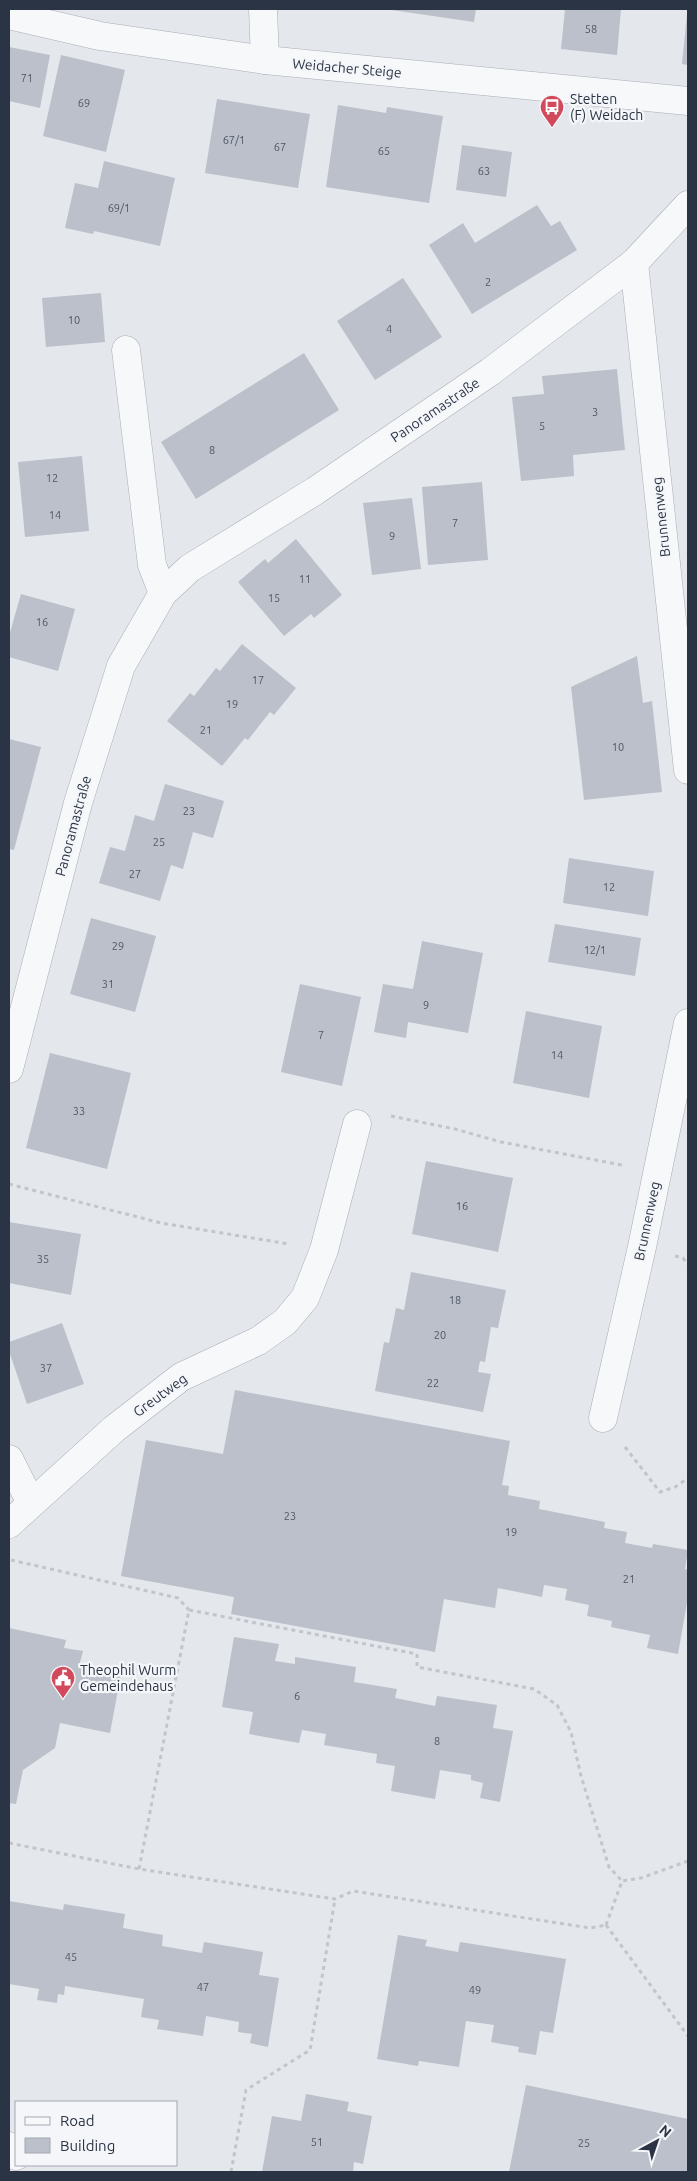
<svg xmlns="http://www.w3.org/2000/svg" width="697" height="2181" viewBox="0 0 697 2181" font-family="Ubuntu,sans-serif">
  <rect width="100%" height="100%" fill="#e4e7ec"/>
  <g fill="#bbc0ca">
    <polygon points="385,9 476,9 474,22"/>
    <polygon points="565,9 621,9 617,55 561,49"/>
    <polygon points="687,14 688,14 688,65 682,64"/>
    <polygon points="9,47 50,55 40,108 9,101"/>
    <polygon points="61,55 125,70 106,152 43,136"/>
    <polygon points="217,99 310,114 298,188 205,173"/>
    <polygon points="338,105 386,113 387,107 443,116 429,203 326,187"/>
    <polygon points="462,145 512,152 506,197 456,190"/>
    <polygon points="104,161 175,178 160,246 94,231 93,234 65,228 75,183 98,188"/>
    <polygon points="537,205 551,226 560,221 577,250 472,314 429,245 463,223 475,243"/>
    <polygon points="403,278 442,337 375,380 337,321"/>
    <polygon points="101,293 105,342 46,347 42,298"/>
    <polygon points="304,353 339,410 196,499 161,442"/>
    <polygon points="617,369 625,450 573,455 574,476 521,481 512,397 544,394 542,376"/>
    <polygon points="82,456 89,531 25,537 18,462"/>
    <polygon points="482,482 488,560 428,565 422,487"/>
    <polygon points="412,498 421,569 372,575 363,503"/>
    <polygon points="296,539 342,595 314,618 311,614 284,636 238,582 265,559 268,563"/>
    <polygon points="21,594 75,609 58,671 9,657 9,636"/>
    <polygon points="242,644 296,688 274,715 270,712 248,740 245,738 222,766 167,721 190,693 194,696 216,668 220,671"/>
    <polygon points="637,656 643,703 652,701 662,792 584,800 571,687"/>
    <polygon points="9,739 41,747 14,850 9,849"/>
    <polygon points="165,784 224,801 213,838 193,832 183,869 171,865 160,901 99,883 110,847 125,851 135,815 154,821"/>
    <polygon points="569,858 654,871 648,916 563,903"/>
    <polygon points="91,918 156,936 135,1012 70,994"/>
    <polygon points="555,924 641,938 635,976 548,962"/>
    <polygon points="422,941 483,953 468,1033 408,1022 406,1038 374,1032 383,984 413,989"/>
    <polygon points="300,984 361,997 342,1086 281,1072"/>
    <polygon points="526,1011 602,1026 589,1098 513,1083"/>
    <polygon points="50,1053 131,1073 107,1169 26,1148"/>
    <polygon points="426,1161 513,1178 498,1252 412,1234"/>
    <polygon points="9,1222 81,1234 71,1295 9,1283"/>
    <polygon points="411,1272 506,1290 498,1328 491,1327 485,1362 480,1361 478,1372 491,1374 483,1412 375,1391 384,1342 389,1343 396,1308 404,1310"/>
    <polygon points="62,1323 84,1384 27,1404 9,1351 9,1342"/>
    <polygon points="235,1390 510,1441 502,1485 509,1486 508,1495 540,1501 539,1509 605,1522 604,1528 627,1532 625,1543 652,1548 653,1544 688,1550 685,1569 688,1570 688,1597 678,1654 647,1648 650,1635 611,1627 612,1621 587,1616 589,1605 565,1600 567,1589 544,1585 542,1597 498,1588 495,1608 444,1599 435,1652 231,1614 234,1597 121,1576 146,1440 223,1454"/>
    <polygon points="9,1628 66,1640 64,1648 83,1651 79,1666 121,1674 110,1733 60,1723 55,1748 23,1770 16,1804 9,1803"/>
    <polygon points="234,1637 279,1644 275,1661 295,1664 295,1657 356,1667 354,1682 397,1689 395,1698 435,1706 437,1696 497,1705 493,1728 513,1731 500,1802 480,1798 483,1783 471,1780 471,1775 440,1770 435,1799 391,1791 395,1766 376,1763 377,1754 324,1745 326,1734 302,1730 299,1743 249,1734 253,1712 222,1707"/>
    <polygon points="9,1901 63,1910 64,1904 125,1914 123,1928 163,1935 162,1946 202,1953 204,1942 263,1952 259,1975 279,1978 268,2047 250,2043 252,2034 238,2032 239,2022 206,2016 203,2036 157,2029 159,2020 141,2017 144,1999 65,1986 64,1995 58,1994 57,2003 37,2000 39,1989 9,1984"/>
    <polygon points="398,1935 427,1940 425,1946 458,1952 460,1942 566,1959 553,2033 540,2031 536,2055 518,2052 519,2047 491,2042 494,2025 466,2021 459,2067 419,2061 418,2066 377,2059"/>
    <polygon points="526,2085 688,2119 688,2172 509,2172"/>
    <polygon points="306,2094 349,2102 347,2111 372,2116 363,2164 354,2162 353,2172 262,2172 272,2116 301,2121"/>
  </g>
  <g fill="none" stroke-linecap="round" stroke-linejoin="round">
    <defs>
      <g id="minor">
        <polyline points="263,9 265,60"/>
        <polyline points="9,15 100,36 265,60 688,101"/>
        <polyline points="634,263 688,770"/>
        <polyline points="126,350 152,565 163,593"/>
        <polyline points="9,1069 78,803 121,666 163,593 190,568 315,491 490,372 634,263 688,205"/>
        <polyline points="603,1418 642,1247 688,1023"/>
        <polyline points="9,1459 31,1503"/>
        <polyline points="9,1524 114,1429 181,1377 258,1341 285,1322 305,1298 324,1250 357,1124"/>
        <polyline points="9,2146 16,2156"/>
      </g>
    </defs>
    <use href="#minor" stroke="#a9aeb7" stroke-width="29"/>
    <g stroke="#c2c5cb" stroke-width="3" stroke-dasharray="4 4" stroke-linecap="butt">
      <polyline points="391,1116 455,1129 501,1142 622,1165"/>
      <polyline points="9,1184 161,1223 289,1244"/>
      <polyline points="675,1256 683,1258 688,1265"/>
      <polyline points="625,1447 660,1492 675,1487 688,1478"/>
      <polyline points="11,1560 178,1598 189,1610"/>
      <polyline points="9,1843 139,1869 335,1899 353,1891 590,1928 606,1925"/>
      <polyline points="139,1869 189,1610 417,1654 417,1667 534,1689 557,1705 571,1732 581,1776 609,1867 622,1881"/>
      <polyline points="606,1925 688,2036"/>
      <polyline points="606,1925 622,1881 641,1878 688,1861"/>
      <polyline points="231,2172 246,2090 310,2050 335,1899"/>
    </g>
    <use href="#minor" stroke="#f7f8fa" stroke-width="28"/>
  </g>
  <defs>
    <symbol id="bus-pin" viewBox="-11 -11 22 30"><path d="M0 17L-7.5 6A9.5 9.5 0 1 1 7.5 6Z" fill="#d1495b" stroke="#f4f6f9"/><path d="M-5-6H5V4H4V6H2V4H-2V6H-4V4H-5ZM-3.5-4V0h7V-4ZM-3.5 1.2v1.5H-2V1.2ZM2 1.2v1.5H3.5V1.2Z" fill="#fff"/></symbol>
    <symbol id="civic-pin" viewBox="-11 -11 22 30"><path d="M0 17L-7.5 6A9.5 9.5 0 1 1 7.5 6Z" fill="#d1495b" stroke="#f4f6f9"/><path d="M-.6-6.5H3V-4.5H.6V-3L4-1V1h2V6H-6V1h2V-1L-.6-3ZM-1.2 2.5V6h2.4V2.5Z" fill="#fff"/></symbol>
  </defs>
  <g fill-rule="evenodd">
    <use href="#bus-pin" x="538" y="93" width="28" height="38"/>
    <use href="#civic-pin" x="49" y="1664" width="28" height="38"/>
  </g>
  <g text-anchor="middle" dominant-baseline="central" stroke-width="4.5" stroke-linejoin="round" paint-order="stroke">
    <g font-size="11" fill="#4f5766">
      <text x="591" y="29">58</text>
      <text x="27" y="78">71</text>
      <text x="84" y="103">69</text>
      <text x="234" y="140">67/1</text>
      <text x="280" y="147">67</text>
      <text x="384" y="151">65</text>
      <text x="484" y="171">63</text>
      <text x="119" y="208">69/1</text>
      <text x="488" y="282">2</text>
      <text x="74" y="320">10</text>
      <text x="389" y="329">4</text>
      <text x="595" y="412">3</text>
      <text x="542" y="426">5</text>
      <text x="212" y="450">8</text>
      <text x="52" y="478">12</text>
      <text x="55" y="515">14</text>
      <text x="455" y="523">7</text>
      <text x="392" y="536">9</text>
      <text x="305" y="579">11</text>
      <text x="274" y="598">15</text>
      <text x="42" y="622">16</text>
      <text x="258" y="680">17</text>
      <text x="232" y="704">19</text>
      <text x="206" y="730">21</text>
      <text x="618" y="747">10</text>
      <text x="189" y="811">23</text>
      <text x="159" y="842">25</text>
      <text x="135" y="874">27</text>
      <text x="609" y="887">12</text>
      <text x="118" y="946">29</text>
      <text x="595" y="950">12/1</text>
      <text x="108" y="984">31</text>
      <text x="426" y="1005">9</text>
      <text x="321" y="1035">7</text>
      <text x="557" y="1055">14</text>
      <text x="79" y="1111">33</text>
      <text x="462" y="1206">16</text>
      <text x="43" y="1259">35</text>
      <text x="455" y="1300">18</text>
      <text x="440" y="1335">20</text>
      <text x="46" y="1368">37</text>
      <text x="433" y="1383">22</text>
      <text x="290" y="1516">23</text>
      <text x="511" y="1532">19</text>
      <text x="629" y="1579">21</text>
      <text x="297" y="1696">6</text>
      <text x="437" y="1741">8</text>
      <text x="71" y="1957">45</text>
      <text x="203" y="1987">47</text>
      <text x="475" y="1990">49</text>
      <text x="317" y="2142">51</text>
      <text x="584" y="2143">25</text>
    </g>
    <g font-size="14" fill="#2b3445" stroke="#f4f6f9">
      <text transform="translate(347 68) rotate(5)">Weidacher Steige</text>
      <text transform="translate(435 410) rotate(-34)">Panoramastraße</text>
      <text transform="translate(661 517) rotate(-96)">Brunnenweg</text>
      <text transform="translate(73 826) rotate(-75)">Panoramastraße</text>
      <text transform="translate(647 1221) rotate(-78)">Brunnenweg</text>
      <text transform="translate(160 1395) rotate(-36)">Greutweg</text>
    </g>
    <g font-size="14" fill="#2b3445" stroke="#f4f6f9" text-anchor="start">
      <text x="570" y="99">Stetten<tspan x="570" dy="16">(F) Weidach</tspan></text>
      <text x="80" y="1670">Theophil Wurm<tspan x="80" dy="16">Gemeindehaus</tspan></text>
    </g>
  </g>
  <rect width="697" height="2181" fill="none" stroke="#2b3445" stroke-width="20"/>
  <rect x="15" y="2101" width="162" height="65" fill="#f4f6f9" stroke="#a4a8b1"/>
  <rect x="25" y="2117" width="25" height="8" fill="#f7f8fa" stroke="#a4a8b1"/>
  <text x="60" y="2126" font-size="15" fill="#2b3445">Road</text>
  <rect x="25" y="2138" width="25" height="15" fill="#bbc0ca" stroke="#a4a8b1"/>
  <text x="60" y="2151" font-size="15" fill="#2b3445">Building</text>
  <g transform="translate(657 2141) rotate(40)" stroke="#f4f6f9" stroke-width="4" paint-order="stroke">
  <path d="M0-4L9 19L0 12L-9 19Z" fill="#2b3445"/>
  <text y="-8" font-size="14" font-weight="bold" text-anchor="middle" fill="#2b3445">N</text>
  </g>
</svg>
